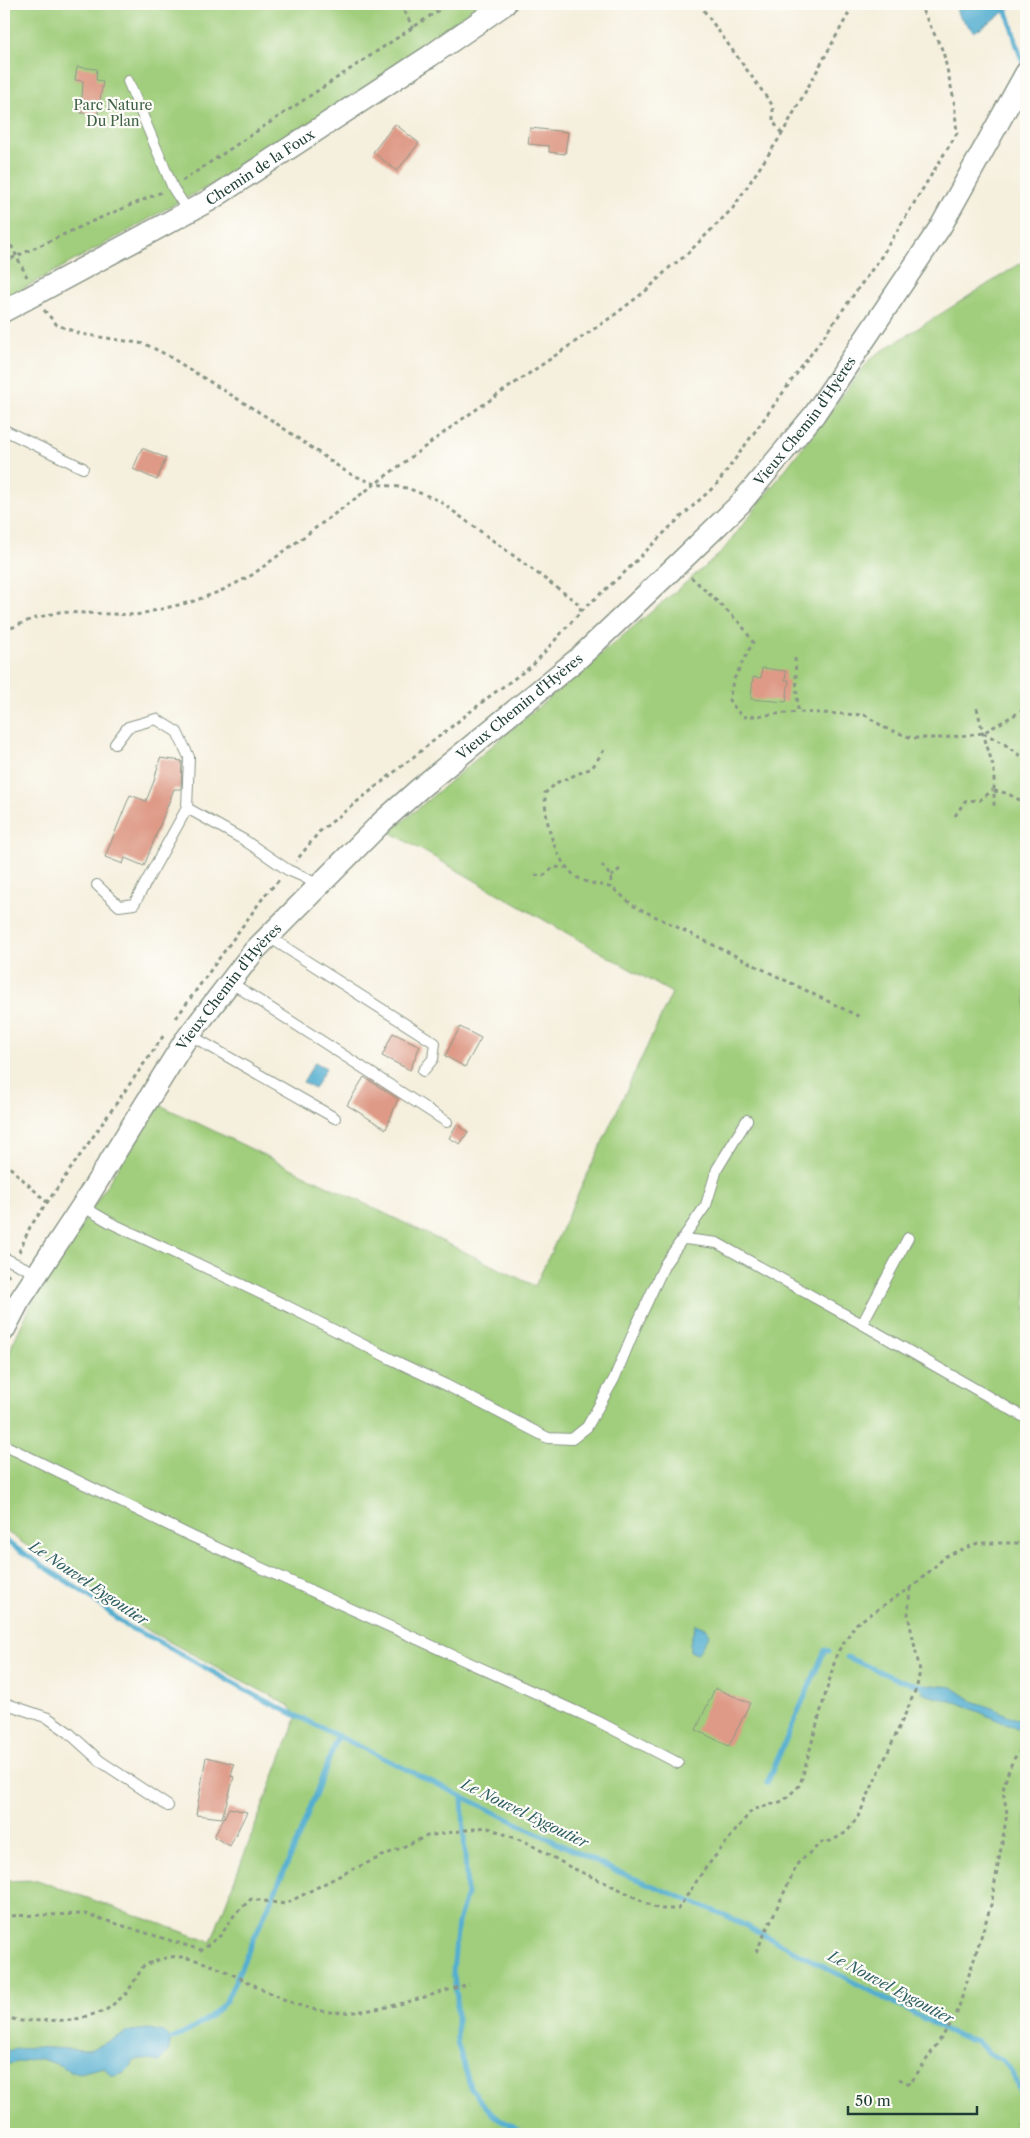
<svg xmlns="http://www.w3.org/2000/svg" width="1030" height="2138" viewBox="0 0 1030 2138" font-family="'Libre Caslon Text',serif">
  <rect width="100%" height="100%" fill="#fdfcf7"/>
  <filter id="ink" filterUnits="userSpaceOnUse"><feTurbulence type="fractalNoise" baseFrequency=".02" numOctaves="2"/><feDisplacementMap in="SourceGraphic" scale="10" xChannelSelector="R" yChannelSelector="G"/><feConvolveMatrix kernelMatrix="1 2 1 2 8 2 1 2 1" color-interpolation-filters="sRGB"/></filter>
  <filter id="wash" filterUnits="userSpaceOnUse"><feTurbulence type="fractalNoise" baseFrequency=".0096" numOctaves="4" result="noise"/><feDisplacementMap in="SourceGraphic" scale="20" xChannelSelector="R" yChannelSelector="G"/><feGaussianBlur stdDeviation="1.12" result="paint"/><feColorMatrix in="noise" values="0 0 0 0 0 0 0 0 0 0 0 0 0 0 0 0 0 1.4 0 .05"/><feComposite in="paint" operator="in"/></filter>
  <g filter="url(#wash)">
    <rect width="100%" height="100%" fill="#f5efdd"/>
    <g fill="#a0ce7c" stroke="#608658">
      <polygon points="4,4 493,4 225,178 171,206 130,230 4,299"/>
      <polygon points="1026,260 1026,2134 4,2134 4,1881 37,1880 211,1942 297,1716 288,1705 134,1623 110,1602 4,1530 4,1377 12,1345 30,1307 158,1104 535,1286 672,993 390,832 721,553 871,358"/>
    </g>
    <g fill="#52aed0" stroke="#387682">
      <polygon points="955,4 1017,4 974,32 958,15"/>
      <polygon points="315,1062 326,1068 314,1089 303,1082"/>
      <path d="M696 1624 707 1629 710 1635 697 1654 690 1651C689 1641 693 1633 696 1624Z"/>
      <polygon points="924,1684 952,1687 973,1701 997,1710 1026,1724 1026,1733 959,1703 927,1695 922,1693"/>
      <path d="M149 2029 163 2032 171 2039 169 2050 159 2062 141 2059 133 2061C128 2071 123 2076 111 2076L104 2067 80 2073 70 2072 62 2066 38 2058 4 2065V2051L32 2047 89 2050 131 2031Z"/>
    </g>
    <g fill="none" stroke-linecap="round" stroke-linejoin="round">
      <g stroke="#52aed0" stroke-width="5">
        <path d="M1004 4C1013 25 1015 48 1026 69"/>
        <polyline points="4,1540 89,1596 128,1627 150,1637 258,1697 609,1868 727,1916 955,2035 977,2041 988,2053 1001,2059 1011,2071 1026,2104"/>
        <polyline points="847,1657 899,1680 930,1688"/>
        <polyline points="767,1783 825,1650 829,1651"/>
        <polyline points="462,1797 467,1894 458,1922 453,1971 457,1997 457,2042 471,2089 493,2115 526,2134"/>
        <path d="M171 2039C191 2032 212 2017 226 2001L294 1849 338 1736"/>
      </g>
    </g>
    <g id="blocks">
      <g fill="#de9a86">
        <polygon points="77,67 97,69 96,80 103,81 98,114 81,113 83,81 75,80"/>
        <polygon points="395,124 419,143 397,171 373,152"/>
        <polygon points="530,128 568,132 565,154 549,152 549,146 528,144"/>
        <polygon points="142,448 166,458 157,480 133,469"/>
        <polygon points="762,668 786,671 785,680 789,680 786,702 751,699 753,677 761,678"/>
        <polygon points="160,758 182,761 181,789 174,789 144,866 125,858 123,864 105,857 130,795 146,801 154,781"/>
        <polygon points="460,1027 481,1038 465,1067 445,1056"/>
        <polygon points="393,1033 420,1046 410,1070 382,1056"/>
        <polygon points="364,1077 398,1099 386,1129 347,1105"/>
        <polygon points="457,1124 468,1132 460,1144 449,1138"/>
        <polygon points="715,1688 750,1703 729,1746 696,1730"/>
        <polygon points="206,1757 234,1764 231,1776 234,1777 222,1818 196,1815"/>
        <polygon points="229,1808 247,1812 230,1846 214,1837"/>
      </g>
    </g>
  </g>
  <g filter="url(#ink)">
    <use href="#blocks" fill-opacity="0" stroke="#8a9688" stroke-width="1"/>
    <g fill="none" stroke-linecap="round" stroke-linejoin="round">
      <defs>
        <g id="lane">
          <polyline points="128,81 173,188 188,211"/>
          <polyline points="4,430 83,468"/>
          <polyline points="115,744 128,727 156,719 177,732 189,757 187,808 244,840 288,870 304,877 319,886"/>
          <polyline points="97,885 119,906 134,904 187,808"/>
          <polyline points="269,937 435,1043 433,1059 423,1071"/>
          <polyline points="230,982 447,1122"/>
          <polyline points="190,1035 335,1118"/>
          <polyline points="82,1206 111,1223 287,1306 391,1359 446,1385 548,1438 572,1439 587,1427 614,1379 636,1326 665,1264 706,1205 717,1169 747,1120"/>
          <polyline points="685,1239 717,1243 862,1324 908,1238"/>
          <polyline points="4,1258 38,1274"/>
          <polyline points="862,1324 1024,1417 1026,1414"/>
          <polyline points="4,1445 191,1536 597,1721 678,1763"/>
          <polyline points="4,1703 48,1718 68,1732 100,1761 168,1806"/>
        </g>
        <g id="street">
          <path id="s1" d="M4 311 210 200 430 56 505 4"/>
          <path id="s2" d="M4 1330 18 1303 82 1206 184 1042 254 951 383 821 419 789 580 657 678 564 740 504 814 415 941 226 1026 73"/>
        </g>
      </defs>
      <use href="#lane" stroke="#8a9688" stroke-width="12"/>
      <use href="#street" stroke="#8a9688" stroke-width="24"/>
      <g stroke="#8a9688" stroke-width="3" stroke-dasharray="4 4" stroke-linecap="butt">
        <polyline points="401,4 413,28"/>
        <polyline points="699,4 773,106 773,121 782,134"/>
        <polyline points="182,181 448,4"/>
        <polyline points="4,231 27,277"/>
        <polyline points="4,262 93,221 162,192"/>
        <polyline points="44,310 57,325 81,334 145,344 165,354 270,419 348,473 375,484 461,420 613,316 648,289 670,267 684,257 733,208 782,134 854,4"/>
        <polyline points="691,577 741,624 753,642 733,681 729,700 742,717 798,712"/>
        <polyline points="581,611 624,573 669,528 717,484 881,257 957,133 954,100 943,51 919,4"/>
        <polyline points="4,631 32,619 59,612 136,615 191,602 221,591 252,575 375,484 407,488 438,500 579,604 581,611 533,665 490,696 319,832 296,861"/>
        <polyline points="795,658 798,712 865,715 885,728 912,738 943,738 983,733 1023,710 1026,706"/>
        <polyline points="977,708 983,733 994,769 994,807"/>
        <polyline points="983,733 1003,743 1026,760"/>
        <path d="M604 750 592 768 558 782 545 793C544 820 555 865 580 879 590 884 599 884 609 887 618 891 626 900 634 906L860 1017"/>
        <polyline points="994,791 1006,793 1026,803"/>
        <polyline points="955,816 965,801 980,800 993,790"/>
        <polyline points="602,865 611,877 611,888"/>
        <polyline points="535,875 543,876 554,867 565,868"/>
        <polyline points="611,877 623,866"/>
        <polyline points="176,1018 265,895 280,879"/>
        <polyline points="4,1162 48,1203"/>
        <polyline points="19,1252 30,1227 164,1035"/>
        <polyline points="4,1284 9,1274"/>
        <polyline points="4,1916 85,1914 201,1950 221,1935 235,1914 251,1899 285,1904 347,1872 427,1836 486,1827 528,1843 570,1867 619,1889 658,1909 678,1909 704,1870 752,1810 783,1801 800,1785 837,1653 856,1624 917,1583 946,1556 978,1543 1019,1543 1026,1546"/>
        <polyline points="756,1952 798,1863 822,1842 831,1841 847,1832 859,1815 908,1708 917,1686 920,1671 908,1615 910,1588"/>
        <path d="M4 2017 21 2021 73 2020 105 2011 127 1993 144 1965C156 1961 169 1955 181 1957 234 1965 278 2008 331 2012 378 2015 425 1996 469 1984"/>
        <polyline points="899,2079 910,2084 956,2016 991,1905 1007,1814 1003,1790 1007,1775 1013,1760 1026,1743"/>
        <polyline points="1019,2134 1026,2120"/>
      </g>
      <use href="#lane" stroke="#fff" stroke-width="10"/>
      <use href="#street" stroke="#fff" stroke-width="21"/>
    </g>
  </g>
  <g text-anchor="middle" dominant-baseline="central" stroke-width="4.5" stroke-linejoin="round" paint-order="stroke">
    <g font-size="14" fill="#3f6146" stroke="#fdfcf7">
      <text x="113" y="105">Parc Nature<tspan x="113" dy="16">Du Plan</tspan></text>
    </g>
    <g font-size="14" fill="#1f3d34" stroke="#fdfcf7">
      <text stroke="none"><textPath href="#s1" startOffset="294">Chemin de la Foux</textPath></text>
      <text stroke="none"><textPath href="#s2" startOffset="1221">Vieux Chemin d'Hyères</textPath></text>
      <text stroke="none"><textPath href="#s2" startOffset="816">Vieux Chemin d'Hyères</textPath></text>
      <text stroke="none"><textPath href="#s2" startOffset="411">Vieux Chemin d'Hyères</textPath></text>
    </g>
    <g font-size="15" font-style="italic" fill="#2e5f63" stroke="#fdfcf7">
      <text transform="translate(89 1583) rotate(34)">Le Nouvel Eygoutier</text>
      <text transform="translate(525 1813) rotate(26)">Le Nouvel Eygoutier</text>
      <text transform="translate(891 1987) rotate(28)">Le Nouvel Eygoutier</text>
    </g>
  </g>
  <rect width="1030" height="2138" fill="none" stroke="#fdfcf7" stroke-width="20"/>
  <path d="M848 2106v8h129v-8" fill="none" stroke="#1f3d34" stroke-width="2.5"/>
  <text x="855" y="2106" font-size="15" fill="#1f3d34" stroke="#fdfcf7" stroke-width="4" paint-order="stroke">50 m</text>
</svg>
